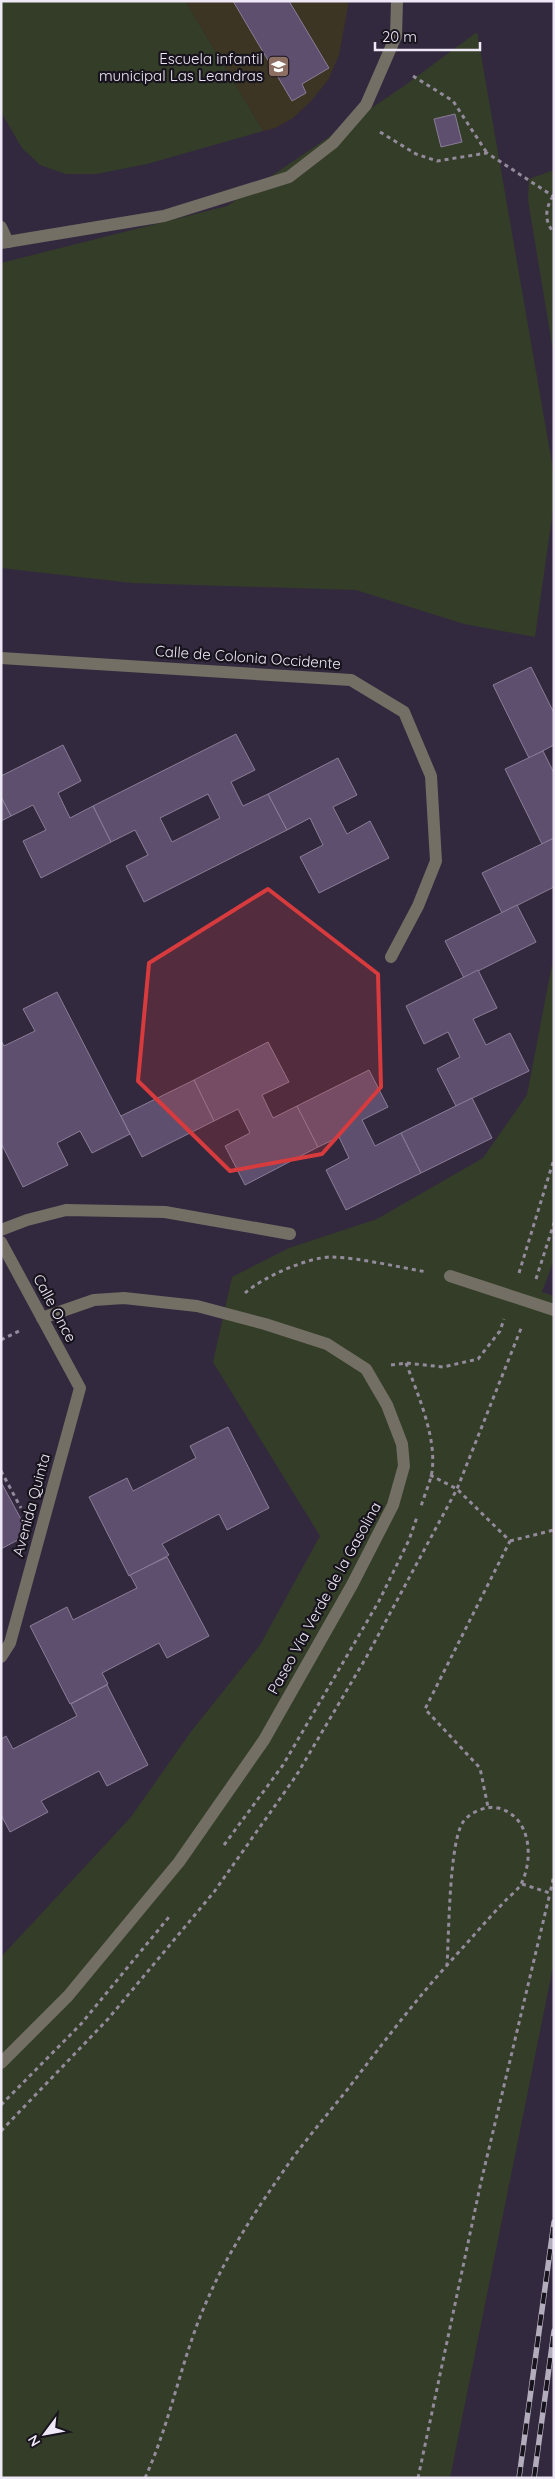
<svg xmlns="http://www.w3.org/2000/svg" width="555" height="2479" viewBox="0 0 555 2479" font-family="Quicksand,sans-serif">
  <rect width="100%" height="100%" fill="#33293e"/>
  <polygon fill="#3c3523" points="185,1 349,1 339,55 328,80 311,101 293,118 275,128 263,131"/>
  <g fill="#333d27">
    <polygon points="1,1 185,1 263,131 147,164 96,174 66,174 40,165 22,148 1,112"/>
    <polygon points="477,32 554,475 554,503 535,637 464,624 356,590 132,583 1,568 1,263 227,206 404,86"/>
    <polygon points="554,170 554,357 528,200 529,179"/>
    <polygon points="554,954 554,1260 542,1292 554,1296 554,1962 450,2478 1,2478 1,1957 131,1817 190,1733 260,1645 320,1536 213,1362 232,1277 289,1248 377,1219 483,1158 527,1095"/>
  </g>
  <g fill="#5e4f6f" stroke="#897e97" fill-rule="evenodd">
    <polygon points="233,1 289,1 329,68 302,84 306,93 292,101"/>
    <polygon points="455,114 462,142 441,147 434,119"/>
    <polygon points="531,667 554,713 554,745 529,758 493,685"/>
    <path d="M236 734 255 770 231 782 243 806 268 794 287 830 144 902 126 866 148 855 135 830 111 842 93 806ZM208 794 220 818 172 842 160 818Z"/>
    <polygon points="63,745 81,781 58,793 70,818 93,806 111,842 41,878 23,841 46,830 33,805 11,816 1,797 1,776"/>
    <polygon points="543,751 554,773 554,838 542,844 505,769"/>
    <polygon points="338,758 357,795 333,807 347,834 370,821 389,858 319,893 300,857 323,845 310,818 287,830 268,794"/>
    <polygon points="1,797 11,816 1,821"/>
    <polygon points="554,838 554,887 502,913 482,873"/>
    <polygon points="517,905 536,942 464,978 445,941"/>
    <polygon points="478,970 497,1008 473,1019 486,1045 510,1033 529,1071 456,1106 437,1069 460,1057 448,1032 424,1044 406,1006"/>
    <polygon points="57,992 130,1134 92,1153 80,1131 57,1143 68,1165 23,1187 1,1143 1,1041 4,1046 35,1031 23,1009"/>
    <polygon points="268,1042 289,1082 262,1095 273,1118 297,1106 318,1147 245,1185 225,1146 250,1133 238,1109 214,1121 194,1080"/>
    <polygon points="369,1070 388,1107 362,1120 375,1146 401,1133 421,1173 346,1210 326,1170 349,1158 339,1137 318,1147 297,1106"/>
    <polygon points="194,1080 214,1121 142,1157 121,1116"/>
    <polygon points="472,1098 492,1138 421,1173 401,1133"/>
    <polygon points="228,1427 269,1508 227,1530 219,1514 162,1544 169,1555 129,1576 89,1497 127,1478 133,1491 196,1458 190,1446"/>
    <polygon points="1,1482 29,1534 1,1549"/>
    <polygon points="167,1557 209,1636 167,1658 159,1643 102,1673 108,1684 70,1704 30,1626 67,1607 73,1620 137,1588 130,1575"/>
    <polygon points="107,1685 148,1765 107,1786 99,1771 41,1801 48,1812 10,1832 1,1815 1,1739 6,1736 13,1749 77,1716 71,1704"/>
  </g>
  <g fill="none" stroke-linecap="round" stroke-linejoin="round">
    <g stroke="#938b9c" stroke-width="3" stroke-dasharray="4 4" stroke-linecap="butt">
      <polyline points="413,76 453,101 487,153"/>
      <polyline points="380,132 416,154 437,161 487,153 553,196"/>
      <path d="M553 196C545 209 544 221 554 233"/>
      <polyline points="519,1273 554,1159"/>
      <polyline points="536,1279 554,1223"/>
      <path d="M245 1293C263 1277 308 1257 332 1257 361 1258 398 1267 427 1272"/>
      <polyline points="1,1340 21,1330"/>
      <path d="M406 1363C418 1395 439 1442 431 1477 428 1487 424 1497 421 1506"/>
      <polyline points="391,1365 406,1363 443,1367 478,1359 500,1331 504,1319"/>
      <polyline points="1,1471 21,1508"/>
      <polyline points="430,1475 457,1489 510,1541 425,1709 480,1768 488,1807"/>
      <polyline points="510,1541 554,1530"/>
      <polyline points="224,1845 283,1765 379,1601 409,1540 417,1517"/>
      <polyline points="522,1884 550,1893 554,1875"/>
      <polyline points="1,2105 81,2024 169,1917"/>
      <polyline points="1,2131 108,2019 214,1892 296,1776 367,1656 457,1489 522,1326"/>
      <path d="M145 2478C172 2419 182 2354 209 2296 231 2246 263 2200 294 2156 311 2134 329 2112 347 2090 380 2047 413 2003 449 1963 468 1942 486 1921 506 1900 511 1895 519 1889 522 1882 534 1856 530 1816 498 1808 486 1805 469 1813 463 1822 449 1843 449 1935 447 1965"/>
      <polyline points="418,2478 481,2182 550,1893"/>
    </g>
    <polyline stroke="#736f64" stroke-width="12" points="1,1230 27,1220 66,1210 165,1212 290,1234"/>
    <g stroke="#736f64" stroke-width="12">
      <polyline points="1,227 8,242"/>
      <polyline points="1,243 164,216 289,177 333,143 366,105 396,36 397,1"/>
      <polyline points="1,658 351,680 404,712 431,776 436,861 418,906 391,957"/>
      <polyline points="1,1242 80,1388 10,1643 1,1657"/>
      <polyline points="1,2063 68,1996 179,1862 264,1740 352,1585 393,1505 404,1466 402,1444 387,1405 366,1369 327,1344 265,1324 197,1306 124,1298 94,1300 42,1318"/>
    </g>
    <defs>
      <g id="rail">
        <polyline points="519,2478 554,2222"/>
        <polyline points="534,2478 554,2331"/>
      </g>
    </defs>
    <use href="#rail" stroke="#b3acbc" stroke-width="5.5"/>
    <use href="#rail" stroke="#18141d" stroke-width="4" stroke-dasharray="11" stroke-linecap="butt"/>
    <polyline stroke="#736f64" stroke-width="12" points="450,1276 554,1310"/>
  </g>
  <path fill="#d83b3d" fill-opacity="0.2" stroke="#d83b3d" stroke-width="4" stroke-linejoin="round" d="M268 889 378 974 381 1087 322 1154 230 1171 138 1081 149 963Z"/>
  <defs>
    <symbol id="school-square" viewBox="-11 -11 22 22"><rect x="-9" y="-9" width="18" height="18" rx="4" fill="#8d6e63" stroke="#18141d"/><path d="M0-5L7-2L0 1L-7-2ZM-4 1L0 2.5L4 1V4Q0 6-4 4Z" fill="#fff"/></symbol>
  </defs>
  <g fill-rule="evenodd">
    <use href="#school-square" x="266" y="54" width="25" height="25"/>
  </g>
  <g text-anchor="middle" dominant-baseline="central" stroke-width="4.5" stroke-linejoin="round" paint-order="stroke">
    <g font-size="15" fill="#efe9f7" stroke="#18141d" text-anchor="end">
      <text x="263" y="58">Escuela infantil<tspan x="263" dy="17">municipal Las Leandras</tspan></text>
    </g>
    <g font-size="15" fill="#efe9f7" stroke="#18141d">
      <text transform="translate(248 657) rotate(4)">Calle de Colonia Occidente</text>
      <text transform="translate(55 1308) rotate(62)">Calle Once</text>
      <text transform="translate(31 1505) rotate(-75)">Avenida Quinta</text>
      <text transform="translate(324 1598) rotate(-61)">Paseo Vía Verde de la Gasolina</text>
    </g>
  </g>
  <rect width="555" height="2479" fill="none" stroke="#efe9f7" stroke-width="5"/>
  <g transform="translate(45 2434) rotate(238)" stroke="#18141d" stroke-width="4" paint-order="stroke">
  <path d="M0-4L9 19L0 12L-9 19Z" fill="#efe9f7"/>
  <text y="-8" font-size="14" font-weight="bold" text-anchor="middle" fill="#efe9f7">N</text>
  </g>
  <path d="M375 42v8h105v-8" fill="none" stroke="#efe9f7" stroke-width="2.5"/>
  <text x="382" y="42" font-size="15" fill="#efe9f7" stroke="#18141d" stroke-width="4" paint-order="stroke">20 m</text>
</svg>
